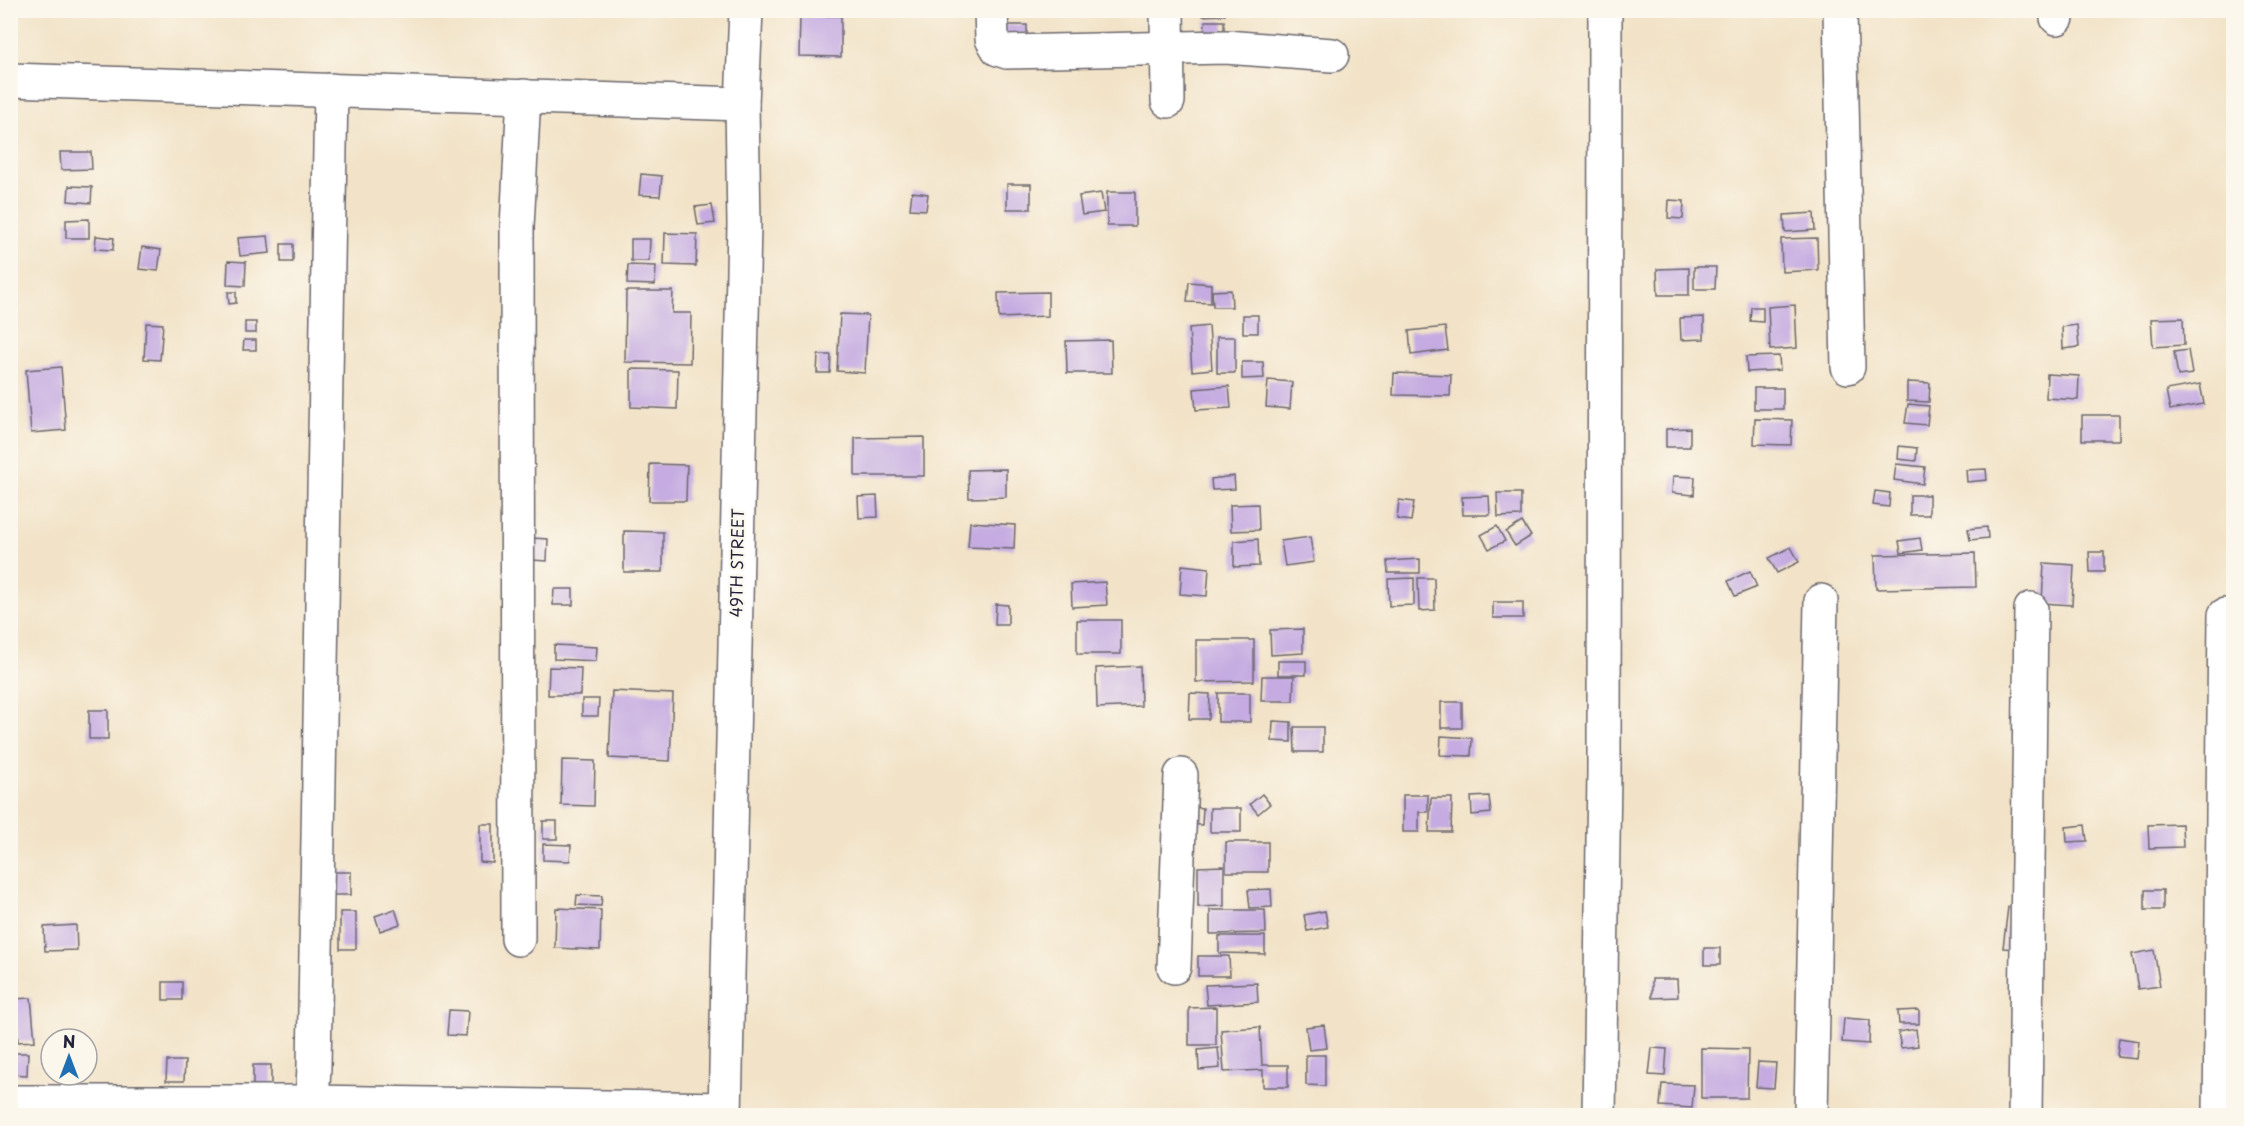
<svg xmlns="http://www.w3.org/2000/svg" width="2244" height="1126" viewBox="0 0 2244 1126" font-family="'Playpen Sans',sans-serif">
  <rect width="100%" height="100%" fill="#fbf7ec"/>
  <filter id="ink" filterUnits="userSpaceOnUse"><feTurbulence type="fractalNoise" baseFrequency=".0167" numOctaves="2"/><feDisplacementMap in="SourceGraphic" scale="12" xChannelSelector="R" yChannelSelector="G"/><feConvolveMatrix kernelMatrix="1 2 1 2 8 2 1 2 1" color-interpolation-filters="sRGB"/></filter>
  <filter id="wash" filterUnits="userSpaceOnUse"><feTurbulence type="fractalNoise" baseFrequency=".008" numOctaves="4" result="noise"/><feDisplacementMap in="SourceGraphic" scale="24" xChannelSelector="R" yChannelSelector="G"/><feGaussianBlur stdDeviation="1.35" result="paint"/><feColorMatrix in="noise" values="0 0 0 0 0 0 0 0 0 0 0 0 0 0 0 0 0 1.4 0 .05"/><feComposite in="paint" operator="in"/></filter>
  <g filter="url(#wash)">
    <rect width="100%" height="100%" fill="#f2e3c8"/>
    <g id="blocks">
      <g fill="#c5abe1">
        <polygon points="1203,10 1225,10 1225,15 1203,16"/>
        <polygon points="800,16 841,16 841,57 799,56"/>
        <polygon points="1205,21 1224,21 1224,41 1204,41"/>
        <rect x="999" y="25" width="28" height="18"/>
        <polygon points="60,152 91,152 92,169 61,170"/>
        <polygon points="641,174 662,176 660,196 639,195"/>
        <rect x="1007" y="184" width="24" height="25"/>
        <polygon points="69,186 92,187 91,203 68,201"/>
        <polygon points="912,192 928,194 926,210 910,209"/>
        <rect x="1107" y="192" width="28" height="34"/>
        <polygon points="1101,193 1104,212 1082,215 1079,196"/>
        <polygon points="1669,200 1684,201 1683,219 1668,218"/>
        <polygon points="712,205 715,223 698,225 695,207"/>
        <polygon points="1814,213 1815,230 1785,232 1784,215"/>
        <polygon points="89,219 89,238 66,238 66,220"/>
        <polygon points="665,233 697,234 696,266 664,265"/>
        <polygon points="96,236 114,238 113,250 95,249"/>
        <polygon points="268,236 270,253 240,256 238,238"/>
        <polygon points="1817,238 1818,270 1782,272 1781,239"/>
        <polygon points="631,239 650,239 649,261 631,261"/>
        <rect x="281" y="244" width="12" height="18"/>
        <polygon points="142,247 161,250 158,271 139,269"/>
        <polygon points="228,261 246,262 245,286 227,285"/>
        <polygon points="628,265 656,266 655,285 627,284"/>
        <polygon points="1694,267 1716,267 1715,289 1694,289"/>
        <polygon points="1689,268 1689,295 1658,295 1657,269"/>
        <polygon points="1189,282 1211,284 1211,303 1187,302"/>
        <polygon points="1231,290 1232,307 1213,307 1212,291"/>
        <polygon points="626,291 673,291 672,313 691,313 690,363 625,362"/>
        <polygon points="228,292 236,292 236,303 229,304"/>
        <polygon points="1048,292 1048,316 999,318 998,293"/>
        <polygon points="1795,305 1797,348 1770,350 1768,307"/>
        <polygon points="1751,307 1763,307 1763,322 1750,321"/>
        <polygon points="840,314 868,315 865,373 837,371"/>
        <rect x="1243" y="315" width="15" height="18"/>
        <polygon points="1704,317 1704,339 1681,340 1680,318"/>
        <polygon points="2183,318 2184,345 2153,347 2151,319"/>
        <rect x="245" y="322" width="11" height="11"/>
        <polygon points="146,323 163,324 160,360 144,359"/>
        <polygon points="2077,325 2079,347 2063,349 2062,327"/>
        <polygon points="1209,326 1212,369 1192,371 1189,328"/>
        <polygon points="1445,327 1448,350 1411,355 1409,331"/>
        <rect x="1217" y="337" width="18" height="36"/>
        <polygon points="244,340 256,340 256,350 243,350"/>
        <polygon points="1111,340 1112,373 1067,373 1066,341"/>
        <polygon points="2188,350 2192,374 2178,376 2174,352"/>
        <polygon points="818,355 831,355 830,373 817,373"/>
        <polygon points="1779,356 1780,370 1747,372 1746,357"/>
        <polygon points="1242,362 1263,362 1264,378 1242,379"/>
        <polygon points="61,367 66,430 31,433 26,370"/>
        <polygon points="631,369 678,370 677,409 631,407"/>
        <polygon points="1394,373 1451,375 1450,396 1393,395"/>
        <polygon points="2047,374 2079,376 2078,400 2046,398"/>
        <polygon points="1268,380 1292,382 1290,409 1266,407"/>
        <polygon points="1907,382 1930,383 1929,402 1907,401"/>
        <polygon points="2200,384 2204,404 2170,410 2166,390"/>
        <polygon points="1229,386 1231,408 1196,410 1194,389"/>
        <rect x="1754" y="388" width="29" height="21"/>
        <polygon points="1908,404 1929,406 1927,425 1905,423"/>
        <rect x="2082" y="415" width="37" height="25"/>
        <polygon points="1755,419 1792,420 1791,445 1754,444"/>
        <polygon points="1690,428 1690,447 1666,447 1666,429"/>
        <polygon points="924,437 924,476 855,476 855,438"/>
        <polygon points="1899,446 1917,448 1916,461 1898,459"/>
        <polygon points="650,464 687,465 686,501 649,501"/>
        <polygon points="1896,464 1925,467 1923,484 1894,480"/>
        <polygon points="1006,469 1006,497 969,498 968,470"/>
        <polygon points="1986,469 1987,480 1967,482 1966,470"/>
        <polygon points="1234,476 1235,489 1212,490 1211,479"/>
        <polygon points="1673,476 1695,477 1694,495 1672,493"/>
        <polygon points="1875,491 1890,493 1889,507 1873,505"/>
        <polygon points="1497,493 1521,493 1521,516 1498,517"/>
        <rect x="1910" y="495" width="19" height="20"/>
        <polygon points="877,496 878,517 859,518 858,497"/>
        <polygon points="1489,496 1490,515 1463,515 1462,497"/>
        <polygon points="1399,500 1414,502 1411,521 1397,519"/>
        <polygon points="1258,504 1259,530 1231,531 1230,505"/>
        <polygon points="970,522 1015,525 1014,549 968,547"/>
        <polygon points="1522,522 1531,536 1515,546 1506,532"/>
        <polygon points="1497,526 1505,541 1489,549 1481,535"/>
        <polygon points="1987,527 1988,538 1970,540 1968,529"/>
        <polygon points="624,531 663,532 663,572 624,572"/>
        <polygon points="1310,537 1314,562 1285,566 1281,541"/>
        <polygon points="532,538 548,539 547,561 532,560"/>
        <polygon points="1920,538 1922,550 1901,553 1899,541"/>
        <polygon points="1258,539 1259,566 1234,567 1234,541"/>
        <polygon points="1791,547 1799,562 1777,573 1769,558"/>
        <polygon points="2089,552 2104,552 2104,572 2090,572"/>
        <polygon points="1975,553 1976,587 1876,589 1875,555"/>
        <polygon points="1420,559 1420,573 1388,573 1387,561"/>
        <polygon points="2044,563 2074,565 2072,605 2042,603"/>
        <polygon points="1182,565 1209,568 1207,596 1180,594"/>
        <polygon points="1750,571 1757,587 1735,596 1728,581"/>
        <polygon points="1414,578 1414,605 1389,606 1388,579"/>
        <polygon points="1418,578 1434,578 1435,610 1419,611"/>
        <polygon points="1105,582 1107,605 1072,607 1071,584"/>
        <polygon points="554,589 573,589 573,605 553,605"/>
        <rect x="1493" y="602" width="30" height="16"/>
        <polygon points="996,604 1008,605 1008,625 995,625"/>
        <rect x="1077" y="620" width="44" height="34"/>
        <polygon points="1303,629 1303,653 1271,655 1270,630"/>
        <polygon points="1196,640 1254,640 1254,681 1196,682"/>
        <polygon points="554,645 597,647 596,661 554,659"/>
        <rect x="1278" y="661" width="28" height="14"/>
        <polygon points="1140,666 1141,706 1097,708 1096,668"/>
        <polygon points="549,667 581,668 580,695 548,695"/>
        <polygon points="1262,676 1294,676 1293,701 1261,701"/>
        <polygon points="612,691 673,694 670,761 609,758"/>
        <polygon points="1190,693 1210,694 1209,719 1189,719"/>
        <rect x="1218" y="693" width="32" height="29"/>
        <polygon points="582,699 599,699 598,716 582,716"/>
        <rect x="1441" y="702" width="21" height="26"/>
        <rect x="89" y="710" width="19" height="29"/>
        <polygon points="1273,721 1291,722 1291,742 1272,741"/>
        <polygon points="1294,727 1323,727 1323,752 1295,752"/>
        <polygon points="1441,736 1472,738 1471,756 1440,755"/>
        <polygon points="562,760 595,761 594,806 561,805"/>
        <polygon points="1262,794 1270,804 1258,814 1250,804"/>
        <polygon points="1403,795 1428,795 1428,812 1419,812 1419,832 1403,832"/>
        <polygon points="1489,796 1491,813 1472,815 1471,797"/>
        <polygon points="1431,798 1452,798 1451,832 1429,832"/>
        <polygon points="1186,807 1203,808 1202,825 1185,824"/>
        <rect x="1210" y="808" width="31" height="24"/>
        <rect x="543" y="821" width="14" height="18"/>
        <polygon points="480,824 493,824 493,863 480,862"/>
        <polygon points="2182,824 2183,847 2149,848 2148,825"/>
        <polygon points="2085,825 2087,841 2067,842 2066,827"/>
        <rect x="1226" y="842" width="42" height="30"/>
        <polygon points="543,844 571,845 570,861 543,860"/>
        <polygon points="1224,866 1224,906 1198,907 1198,867"/>
        <rect x="333" y="872" width="18" height="23"/>
        <polygon points="1271,889 1272,907 1250,908 1248,890"/>
        <rect x="2145" y="890" width="18" height="20"/>
        <polygon points="577,895 602,896 601,906 576,905"/>
        <polygon points="2008,907 2021,908 2016,949 2003,948"/>
        <polygon points="556,908 601,910 600,950 555,948"/>
        <polygon points="395,909 400,924 380,931 375,916"/>
        <polygon points="1210,910 1265,910 1266,933 1210,934"/>
        <polygon points="1325,911 1328,927 1307,931 1304,915"/>
        <rect x="340" y="912" width="16" height="37"/>
        <polygon points="76,925 77,950 45,951 44,927"/>
        <polygon points="1219,936 1265,936 1265,954 1219,953"/>
        <rect x="1704" y="948" width="16" height="17"/>
        <polygon points="2154,950 2160,986 2138,989 2132,954"/>
        <polygon points="1198,956 1229,956 1230,976 1198,976"/>
        <polygon points="1652,979 1677,979 1678,997 1652,998"/>
        <rect x="163" y="982" width="19" height="18"/>
        <polygon points="1257,983 1258,1002 1207,1005 1205,985"/>
        <polygon points="31,998 35,1041 18,1042 14,999"/>
        <polygon points="1216,1007 1216,1045 1189,1045 1189,1008"/>
        <polygon points="449,1010 468,1011 466,1036 447,1035"/>
        <polygon points="1919,1010 1919,1024 1899,1024 1898,1011"/>
        <polygon points="1844,1018 1870,1020 1869,1044 1842,1042"/>
        <polygon points="1324,1025 1327,1048 1309,1050 1306,1027"/>
        <polygon points="1260,1027 1262,1065 1288,1065 1288,1087 1263,1087 1263,1070 1224,1072 1221,1030"/>
        <polygon points="1916,1029 1918,1046 1901,1048 1898,1032"/>
        <polygon points="2119,1038 2139,1041 2137,1059 2117,1057"/>
        <polygon points="1218,1048 1220,1068 1199,1070 1198,1050"/>
        <polygon points="1652,1048 1667,1049 1665,1076 1649,1075"/>
        <polygon points="1701,1048 1748,1049 1747,1098 1701,1098"/>
        <polygon points="10,1053 28,1053 27,1075 10,1074"/>
        <polygon points="1306,1055 1325,1055 1325,1086 1306,1085"/>
        <polygon points="167,1061 185,1061 184,1081 166,1081"/>
        <polygon points="1758,1062 1776,1063 1774,1088 1756,1087"/>
        <polygon points="253,1065 271,1065 271,1086 253,1087"/>
        <polygon points="1662,1084 1694,1085 1692,1108 1660,1106"/>
      </g>
    </g>
  </g>
  <g filter="url(#ink)">
    <use href="#blocks" fill-opacity="0" stroke="#6b666c" stroke-width="1.5"/>
    <g fill="none" stroke-linecap="round" stroke-linejoin="round">
      <defs>
        <g id="minor">
          <polyline points="991,10 992,39 998,49 1007,52 1225,47 1332,55"/>
          <polyline points="1167,10 1168,101"/>
          <polyline points="1840,10 1848,367"/>
          <polyline points="2057,10 2057,18"/>
          <polyline points="10,80 742,104"/>
          <polyline points="518,939 517,227 524,96"/>
          <polyline points="1174,967 1181,775"/>
          <polyline points="10,1102 312,1102 314,1067 331,90"/>
          <polyline points="312,1102 725,1109"/>
          <polyline points="725,1116 744,225 742,104 746,10"/>
          <polyline points="1599,1116 1604,773 1605,10"/>
          <polyline points="1811,1116 1821,601"/>
          <polyline points="2025,1116 2031,609"/>
          <polyline points="2220,1116 2225,615"/>
        </g>
      </defs>
      <use href="#minor" stroke="#6b666c" stroke-width="36"/>
      <use href="#minor" stroke="#fff" stroke-width="33"/>
    </g>
  </g>
  <g text-anchor="middle" dominant-baseline="central" stroke-width="4.5" stroke-linejoin="round" paint-order="stroke">
    <g font-size="16" fill="#22223b" stroke="#fbf7ec">
      <text transform="translate(736 563) rotate(-89)">49TH STREET</text>
    </g>
  </g>
  <rect width="2244" height="1126" fill="none" stroke="#fbf7ec" stroke-width="36"/>
  <g transform="translate(69 1057)"><circle r="28" fill="#fbf7ec" stroke="#a4a2a5" stroke-width="1.5"/>
  <path d="M0-4.5L10 22L0 15L-10 22Z" fill="#1f6fb2"/>
  <text y="-9" font-size="16" font-weight="bold" text-anchor="middle" fill="#22223b">N</text>
  </g>
</svg>
